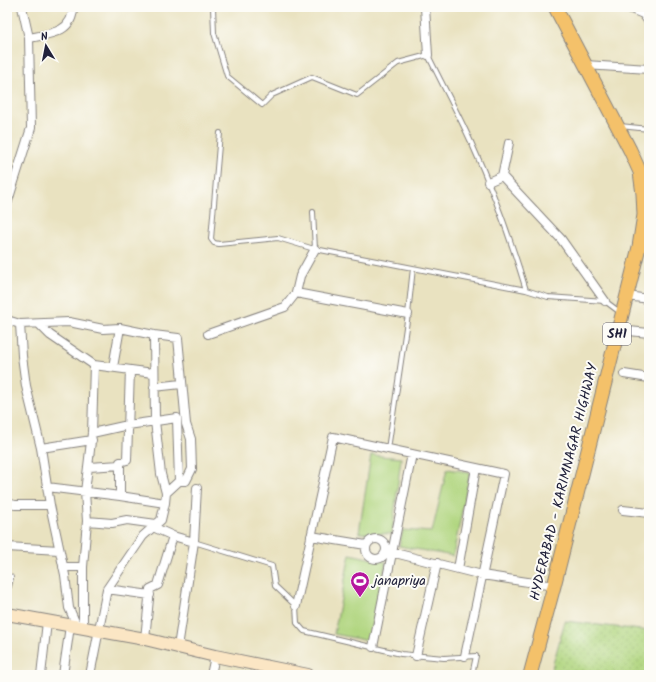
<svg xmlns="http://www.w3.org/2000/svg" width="656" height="682" font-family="Kalam,sans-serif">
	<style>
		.grass { fill: url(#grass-dots); stroke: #6a7c5e }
		.garden { fill: #b1d680; stroke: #6a7c5e }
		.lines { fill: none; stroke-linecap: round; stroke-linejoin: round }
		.service-casing { stroke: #86827e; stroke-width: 6 }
		.minor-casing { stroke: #86827e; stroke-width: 10 }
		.secondary-casing { stroke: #86827e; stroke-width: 14 }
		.primary-casing { stroke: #86827e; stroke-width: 15 }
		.service { stroke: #fff; stroke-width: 4 }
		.minor { stroke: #fff; stroke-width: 8 }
		.secondary { stroke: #fbe6c4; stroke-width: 12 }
		.primary { stroke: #f4c16b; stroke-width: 13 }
		.labels { text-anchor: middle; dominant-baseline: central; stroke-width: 4; stroke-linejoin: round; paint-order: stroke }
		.shield { fill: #fdfcf7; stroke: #646373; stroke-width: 1 }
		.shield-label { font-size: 13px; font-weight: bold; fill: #22223b }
		.street-label { font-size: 14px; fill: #22223b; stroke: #fdfcf7 }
		.poi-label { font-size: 14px; fill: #22223b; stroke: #fdfcf7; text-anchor: start }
	</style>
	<defs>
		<pattern id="grass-dots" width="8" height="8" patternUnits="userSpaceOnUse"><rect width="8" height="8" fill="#b1d680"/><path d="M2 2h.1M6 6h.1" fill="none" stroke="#98b770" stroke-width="1.8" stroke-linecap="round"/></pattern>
	</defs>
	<rect width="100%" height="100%" fill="#fdfcf7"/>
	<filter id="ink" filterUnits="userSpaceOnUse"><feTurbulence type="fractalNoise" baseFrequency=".025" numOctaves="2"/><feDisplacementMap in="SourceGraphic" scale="8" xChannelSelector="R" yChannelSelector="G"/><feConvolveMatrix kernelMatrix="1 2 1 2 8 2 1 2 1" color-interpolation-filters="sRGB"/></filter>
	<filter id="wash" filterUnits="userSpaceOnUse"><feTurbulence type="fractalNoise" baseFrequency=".012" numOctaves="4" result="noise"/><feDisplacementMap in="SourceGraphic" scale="16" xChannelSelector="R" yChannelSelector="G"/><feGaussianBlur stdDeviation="0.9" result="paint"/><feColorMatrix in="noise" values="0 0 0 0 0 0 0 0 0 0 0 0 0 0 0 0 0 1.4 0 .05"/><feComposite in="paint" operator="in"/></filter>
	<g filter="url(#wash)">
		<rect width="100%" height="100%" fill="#e9e2c0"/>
		<path class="grass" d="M565 621 649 631V675H550Z"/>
		<path class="garden" d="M371 455 401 458 392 534 359 533Z
			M447 469 470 472 453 556 399 546 403 530 432 532Z
			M350 554 386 562 369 641 334 634Z"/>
	</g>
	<g filter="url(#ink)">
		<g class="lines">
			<g class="service-casing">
				<path id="service" d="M213 7 214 33 227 76 262 105 272 95 312 77 357 95 398 63 428 55C442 84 458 113 471 142 493 190 511 240 526 290L548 297 605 301 621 313
					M620 126 649 129
					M220 133 211 239 214 243 219 244 278 238 314 249
					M313 212 315 249 526 290
					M388 449 408 314 413 268
					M194 542 272 566 275 586 296 606 297 623 304 631 401 654 444 658 476 656 472 675"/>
			</g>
			<g class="minor-casing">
				<path id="minor" d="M425 7 428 55
					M626 7 643 14 649 22
					M29 38C49 34 73 33 73 7
					M585 65 649 69
					M502 176 561 239 605 301
					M488 182 502 176 509 143
					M7 204 31 128 29 38 22 7
					M315 249 300 276 296 293 408 314
					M627 296 649 299
					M7 320 20 324 69 322 103 329 120 328 154 335 178 338 186 424 191 439 192 469 186 481H179L166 493
					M20 324 22 356 26 386 41 448 50 505 65 575 69 608 77 626
					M39 324 50 335 94 365
					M619 330 649 333
					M208 334 285 307 296 293
					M113 367 120 328
					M624 374 649 378
					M154 387 181 384
					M92 433 128 425 177 418 179 481
					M41 448 92 440
					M89 467 120 465
					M47 487 120 496 165 503
					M120 496V462L127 460 130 370
					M7 503 15 505H50
					M623 510 649 513
					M87 521 112 523 127 520 156 524
					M153 527 173 536 194 542
					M311 536 366 545
					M366 549a10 10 0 1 1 20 0a10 10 0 1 1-20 0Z
					M7 547 59 550
					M387 551 482 575 554 586
					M63 567H83
					M458 569 476 468
					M7 586 9 578
					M107 589 150 595
					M296 606 333 437 504 474 465 656
					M83 627V567L87 521 85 492 92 433 94 365 153 373
					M145 639 150 589 158 585 173 536
					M178 647 194 542 197 488
					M373 647 412 454
					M416 656 437 563
					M41 675 47 622
					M63 675 70 626
					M90 675 107 589 143 536 161 520 165 503 166 493 161 474 155 421 154 335
					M211 675 215 656"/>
			</g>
			<g class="secondary-casing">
				<path id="secondary" d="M7 614 145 639 215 656 308 675"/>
			</g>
			<g class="primary-casing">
				<path id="primary" d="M530 675 554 586 639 247 644 215 643 194 640 172 630 150 555 7"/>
			</g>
			<use href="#service" class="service"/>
			<use href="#minor" class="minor"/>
			<use href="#secondary" class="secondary"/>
			<use href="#primary" class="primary"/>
		</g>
	</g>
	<defs>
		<g id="stadium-pin" transform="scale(1)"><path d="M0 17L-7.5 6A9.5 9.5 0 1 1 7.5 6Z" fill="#b5179e" stroke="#fdfcf7"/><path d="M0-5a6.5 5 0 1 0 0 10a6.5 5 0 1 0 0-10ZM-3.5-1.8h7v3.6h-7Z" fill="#fff"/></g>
	</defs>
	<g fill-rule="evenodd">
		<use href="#stadium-pin" x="360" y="581"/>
	</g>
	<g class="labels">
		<rect class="shield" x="603" y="323" width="28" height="22" rx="3"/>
		<g class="shield-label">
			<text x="617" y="334">SH1</text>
		</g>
		<g class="street-label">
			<text transform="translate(564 482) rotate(-76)">HYDERABAD - KARIMNAGAR HIGHWAY</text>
		</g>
		<g class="poi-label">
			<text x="374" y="581">janapriya</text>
		</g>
	</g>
	<rect width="656" height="682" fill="none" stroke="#fdfcf7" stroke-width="24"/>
	<g transform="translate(46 46) rotate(350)" stroke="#fdfcf7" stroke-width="3" paint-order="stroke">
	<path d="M0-3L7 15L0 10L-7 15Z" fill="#22223b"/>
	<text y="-6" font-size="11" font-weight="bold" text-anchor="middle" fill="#22223b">N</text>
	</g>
</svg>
